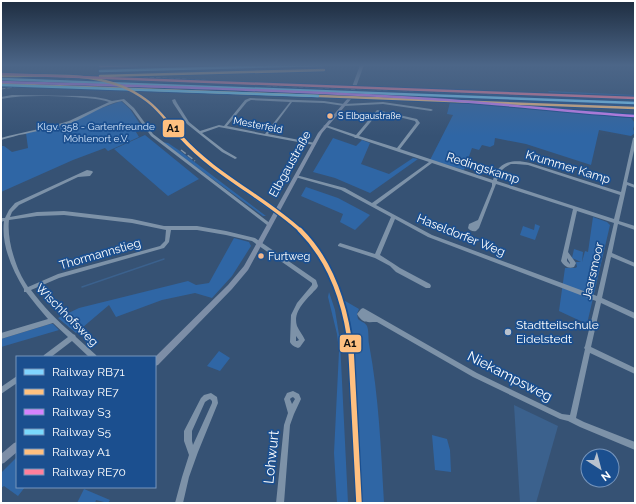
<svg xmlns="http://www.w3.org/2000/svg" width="636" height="504" font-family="Raleway,sans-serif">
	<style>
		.green { fill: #2f66a5 }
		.water { fill: #3b618d }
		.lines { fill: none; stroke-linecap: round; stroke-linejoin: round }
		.stream { stroke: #3b618d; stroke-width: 1.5 }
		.minor { fill: #7d92a8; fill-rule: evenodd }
		.major { fill: #7d8ea7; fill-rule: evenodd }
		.rail-far1 { stroke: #7e92a7; stroke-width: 1; stroke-dasharray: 4.5 2; stroke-linecap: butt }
		.rail { stroke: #7e92a7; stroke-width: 1.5; stroke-dasharray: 6 2.5; stroke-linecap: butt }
		.rail-1-casing { stroke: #1b4f8f; stroke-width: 4.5 }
		.rail-2-casing { stroke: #1b4f8f; stroke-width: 4.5 }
		.rail-3-casing { stroke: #1b4f8f; stroke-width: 4.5 }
		.rail-4-casing { stroke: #1b4f8f; stroke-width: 4.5 }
		.rail-5-far3-casing { stroke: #1b4f8f; stroke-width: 4.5 }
		.rail-5-far2-casing { stroke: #1b4f8f; stroke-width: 6 }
		.rail-5-far1-casing { stroke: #1b4f8f; stroke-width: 8 }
		.rail-5-casing { stroke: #1b4f8f; stroke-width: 8 }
		.rail-6-casing { stroke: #1b4f8f; stroke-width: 4.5 }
		.rail-1 { stroke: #80d4ff; stroke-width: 2.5 }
		.rail-2 { stroke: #ffc280; stroke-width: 2.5 }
		.rail-3 { stroke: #d583fc; stroke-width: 2.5 }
		.rail-4 { stroke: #7ad9fc; stroke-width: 2.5 }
		.rail-5-far3 { stroke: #ffc080; stroke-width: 2.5 }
		.rail-5-far2 { stroke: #ffc080; stroke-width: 3.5 }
		.rail-5-far1 { stroke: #ffc080; stroke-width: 4.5 }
		.rail-5 { stroke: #ffc080; stroke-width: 5.5 }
		.rail-6 { stroke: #ff809c; stroke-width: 2.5 }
		.bus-dot { fill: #f1b78d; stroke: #1b4f8f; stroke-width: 1.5 }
		.poi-dot { fill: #b9c2ce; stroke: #1b4f8f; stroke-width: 1.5 }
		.labels { text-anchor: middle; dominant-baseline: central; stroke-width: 3.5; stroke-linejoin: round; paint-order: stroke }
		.far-bus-label { font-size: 9px; fill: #fff; stroke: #1b4f8f; text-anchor: start }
		.far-street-label { font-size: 10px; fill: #fff; stroke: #1b4f8f }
		.far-park-label { font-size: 10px; fill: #cfe3fa; stroke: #1b4f8f }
		.bus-label { font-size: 11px; fill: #fff; stroke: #1b4f8f; text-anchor: start }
		.street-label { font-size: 12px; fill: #fff; stroke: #1b4f8f }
		.poi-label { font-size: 12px; fill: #fff; stroke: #1b4f8f; text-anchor: start }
		.near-street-label { font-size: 14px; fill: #fff; stroke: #1b4f8f }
		.line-badge { stroke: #1b4f8f; stroke-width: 1.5 }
		.pale-badge-label { font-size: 11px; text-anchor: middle; font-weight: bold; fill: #111 }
	</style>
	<rect width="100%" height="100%" fill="#365274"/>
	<path class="green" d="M94 77H126L200 80 233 84 70 80Z
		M114 86 153 87 134 94Z
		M549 91 635 95V97L548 92Z
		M121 101 130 109 144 130 136 132 139 137 108 151 105 148 73 160 1 192V146H4L12 152 28 148 26 133 66 125 96 110Z
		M450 102 631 118 635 123 633 129 635 133 631 136 599 130 591 165 526 144 495 138 494 145 490 147 482 145 479 150 472 148 464 170 430 160 453 115 447 114Z
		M145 135 199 179 168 196 114 149Z
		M333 138 356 146 362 140 370 143 361 164 389 174 413 158 418 159 370 193 335 178 313 172Z
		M162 142 168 143 180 151 266 216H263Z
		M227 180 232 181 242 188 275 206 271 211Z
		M306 187 338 198 370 215 355 230 340 222 343 214 301 196Z
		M593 217 607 222 610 225 587 324 559 311 565 268H575L577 267 576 262H581L572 258 574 249 583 252 582 262 585 251 588 252Z
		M535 224 540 226 535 240 520 235 523 226 534 230Z
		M234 238 249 242 251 246 232 276 212 298 195 293 162 300 116 317 109 305 76 333 58 318 79 308 188 281 196 285 209 283Z
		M329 292 335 310 340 341 348 503H337L334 453 339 351 337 334 328 297Z
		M340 298 359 309 357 314 358 319C361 322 365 322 367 326 369 331 368 338 369 344 379 397 381 450 384 503H358L348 341Z
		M50 324H53L59 330 1 347V339Z
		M219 351 230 358 220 371 207 366Z
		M432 435 447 439 450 450 451 472 435 470Z
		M17 457V487H25L18 496 4 486 1 488V473Z
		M84 489 110 500 108 503 96 500 95 503H77Z"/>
	<path class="water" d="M514 405 558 426 536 503H520Z"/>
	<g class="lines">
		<path class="stream" d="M82 287 164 259"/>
		<path class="minor" d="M12 95 81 96 95 97 106 99 112 101 124 99 134 108 153 134 271 224 269 226 267 225 151 136 132 110 122 101C104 104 89 116 71 123 56 128 41 130 25 134 17 135 9 138 1 140V138L8 136 52 126 69 121 109 102C98 98 84 98 72 97 49 96 24 95 1 99V97Z
			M250 98 324 101 344 104 383 102 431 109 433 110 431 111 383 104 344 106 324 103 292 102 268 134 315 143 316 144 314 145 219 127 202 133 224 150 236 157 237 158 235 159 222 152 187 124 173 103 172 100 175 99 177 103 189 122 200 131 219 125 224 126 245 100ZM251 100 290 102 265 134 227 126 247 102Z
			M377 110 417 119 420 123 400 149 493 180C498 161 513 159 530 163L621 192 633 138 635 137V146L627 182 635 185V188L627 185 619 221 635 226V230L618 224 612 253 635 263V267L611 257 602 298 635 313V319L601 303 591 347 635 368V374L590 353 576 418 584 422 635 442V450L580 427 568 421 560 419 473 377 377 322C367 322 363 324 357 314L361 309 363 308 365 309 477 373 562 414 570 415 585 349 584 348 585 346 596 301 428 237 395 219 380 255 394 264 400 268 430 284 431 286 430 288H426L396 272 390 266 375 258 338 246V245L340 243 375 254 391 217 341 190 295 177V175H296L345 188 372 203 429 162 357 138H355L354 137 323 126 326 125 356 135ZM379 112 415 121 416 123 397 148 359 136ZM432 163 492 183V186L478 220 469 224 468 228C469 230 473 232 476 231L479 228 496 184 573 209 561 261C564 266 568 269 574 267L576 263 568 252 577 211 614 223 597 296 432 235 376 205ZM511 164H516L528 165 620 195 614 219 497 181C498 172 503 168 511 164ZM567 258 570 263V264L567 261Z
			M87 170 92 171 93 172 90 176 78 177 19 205 12 212 10 217 37 212 64 211 132 219 164 226H197L226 231 255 238 316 280 318 286 317 288C308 298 292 311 297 326 299 331 303 335 305 340L300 347 298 348C295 347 291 345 290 342L291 315 297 303 312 285V283L252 241 226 235 197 230H171L169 242 164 248 59 278 31 290C44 307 57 321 73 334L75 335 76 337 96 355 97 357H89L72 341 51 357H43L44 355 68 337 53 323 1 339V333L48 319 37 306 26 292H24V289C12 269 1 245 4 221L1 222V218H5L9 210 15 203ZM64 215 132 223 166 230 165 241 160 246 58 274 28 287C25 282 22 278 20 273 13 258 7 236 9 220L37 216ZM296 336 299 340 297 341H296Z
			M17 376V383L1 394V387Z
			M293 391 299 394 301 399 294 414 290 425 284 503H276L284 425 288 413 284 399 287 393ZM293 397 295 399 292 404 290 399 291 398Z
			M211 393 217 397 218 403 198 452 189 477 183 503H175L182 477 189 455 184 441V431L201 398 204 395ZM210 399 212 401V403L193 445 192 441V431L205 402 208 400Z"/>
		<path class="major" d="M360 65H364L352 98 322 133 248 270 232 289 158 365 155 366V357L228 285 244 266 318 133 348 98Z
			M17 442V452L4 463 1 464V454L14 443Z"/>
		<path class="rail-far1" d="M29 75H61
			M1 78 35 79
			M1 89 75 78 119 76 202 80 268 86 635 99"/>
		<path class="rail" d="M181 150 195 161"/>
		<g class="rail-1-casing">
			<path id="rail-1" d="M100 71 323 65
				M1 79 635 103"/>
		</g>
		<g class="rail-2-casing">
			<path id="rail-2" d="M100 76 324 70
				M1 84 635 108"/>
		</g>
		<g class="rail-3-casing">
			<path id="rail-3" d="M1 82C145 86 288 90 431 99 499 103 567 112 635 116"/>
		</g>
		<g class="rail-4-casing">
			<path id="rail-4" d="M1 85 318 96"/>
		</g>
		<g class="rail-5-far3-casing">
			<path id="rail-5-far3" d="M1 76C49 76 106 69 146 100 160 110 170 125 181 138"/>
		</g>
		<g class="rail-5-far2-casing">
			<path id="rail-5-far2" d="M181 137C215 175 264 197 301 231"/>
		</g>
		<g class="rail-5-far1-casing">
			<path id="rail-5-far1" d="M300 230C333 263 346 306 351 351"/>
		</g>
		<g class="rail-5-casing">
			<path id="rail-5" d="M351 350 359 503"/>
		</g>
		<g class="rail-6-casing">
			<path id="rail-6" d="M100 66 137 65
				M1 74 635 98"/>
		</g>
		<use href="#rail-1" class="rail-1"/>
		<use href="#rail-2" class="rail-2"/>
		<use href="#rail-3" class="rail-3"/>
		<use href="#rail-4" class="rail-4"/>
		<use href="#rail-5-far3" class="rail-5-far3"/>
		<use href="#rail-5-far2" class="rail-5-far2"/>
		<use href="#rail-5-far1" class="rail-5-far1"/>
		<use href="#rail-5" class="rail-5"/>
		<use href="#rail-6" class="rail-6"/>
	</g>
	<linearGradient id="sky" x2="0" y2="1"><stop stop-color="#1e2d40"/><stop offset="0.48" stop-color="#4c6688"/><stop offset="1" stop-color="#4c6688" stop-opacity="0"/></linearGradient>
	<rect width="636" height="136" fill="url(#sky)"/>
	<g class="bus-dot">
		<circle cx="330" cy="116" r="3.5"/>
		<circle cx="261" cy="256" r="3.5"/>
	</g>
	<circle class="poi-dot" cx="508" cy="332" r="4"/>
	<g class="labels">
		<g class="far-bus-label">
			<text x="338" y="116">S Elbgaustraße</text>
		</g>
		<g class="far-street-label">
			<text transform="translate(258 125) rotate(11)">Mesterfeld</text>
		</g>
		<g class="far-park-label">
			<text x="96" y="126">Klgv. 358 - Gartenfreunde<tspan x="96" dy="12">Möhlenort e.V.</tspan></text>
		</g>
		<g class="bus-label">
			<text x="268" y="256">Furtweg</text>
		</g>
		<g class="street-label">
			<text transform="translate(290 164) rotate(-61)">Elbgaustraße</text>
			<text transform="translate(568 167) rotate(17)">Krummer Kamp</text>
			<text transform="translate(483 168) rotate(18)">Redingskamp</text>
			<text transform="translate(461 235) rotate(22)">Haseldorfer Weg</text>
			<text transform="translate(100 254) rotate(-16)">Thormannstieg</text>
			<text transform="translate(593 271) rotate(-77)">Jaarsmoor</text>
			<text transform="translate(67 315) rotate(45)">Wischhofsweg</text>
		</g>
		<g class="poi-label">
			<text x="516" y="325">Stadtteilschule<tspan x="516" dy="14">Eidelstedt</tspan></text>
		</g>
		<g class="near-street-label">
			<text transform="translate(510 376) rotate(27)">Niekampsweg</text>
			<text transform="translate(271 457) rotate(-84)">Lohwurt</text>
		</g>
	</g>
	<g class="line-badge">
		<rect x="162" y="119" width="23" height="19" rx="4" fill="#ffc080"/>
		<rect x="339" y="334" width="23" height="19" rx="4" fill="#ffc080"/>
	</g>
	<g class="pale-badge-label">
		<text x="173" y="132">A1</text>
		<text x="350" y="347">A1</text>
	</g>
	<rect width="636" height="504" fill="none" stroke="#ffffff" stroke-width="4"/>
	<rect x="16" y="356" width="140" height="132" fill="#1b4f8f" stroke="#7695bc"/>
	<rect x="24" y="369" width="20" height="6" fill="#80d4ff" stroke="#7695bc"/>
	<text x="52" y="376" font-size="12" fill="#ffffff">Railway RB71</text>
	<rect x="24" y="389" width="20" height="6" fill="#ffc280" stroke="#7695bc"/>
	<text x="52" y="396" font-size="12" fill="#ffffff">Railway RE7</text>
	<rect x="24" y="409" width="20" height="6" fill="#d583fc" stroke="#7695bc"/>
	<text x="52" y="416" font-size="12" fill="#ffffff">Railway S3</text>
	<rect x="24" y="429" width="20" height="6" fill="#7ad9fc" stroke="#7695bc"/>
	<text x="52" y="436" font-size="12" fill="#ffffff">Railway S5</text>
	<rect x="24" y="449" width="20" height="6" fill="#ffc080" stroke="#7695bc"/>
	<text x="52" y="456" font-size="12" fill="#ffffff">Railway A1</text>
	<rect x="24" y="469" width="20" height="6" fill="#ff809c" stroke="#7695bc"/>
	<text x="52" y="476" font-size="12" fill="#ffffff">Railway RE70</text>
	<g transform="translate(600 468) rotate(144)"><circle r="19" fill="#1b4f8f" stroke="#7695bc"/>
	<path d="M0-3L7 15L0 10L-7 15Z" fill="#b9c2ce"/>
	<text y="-6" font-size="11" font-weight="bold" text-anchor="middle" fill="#ffffff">N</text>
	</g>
</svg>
